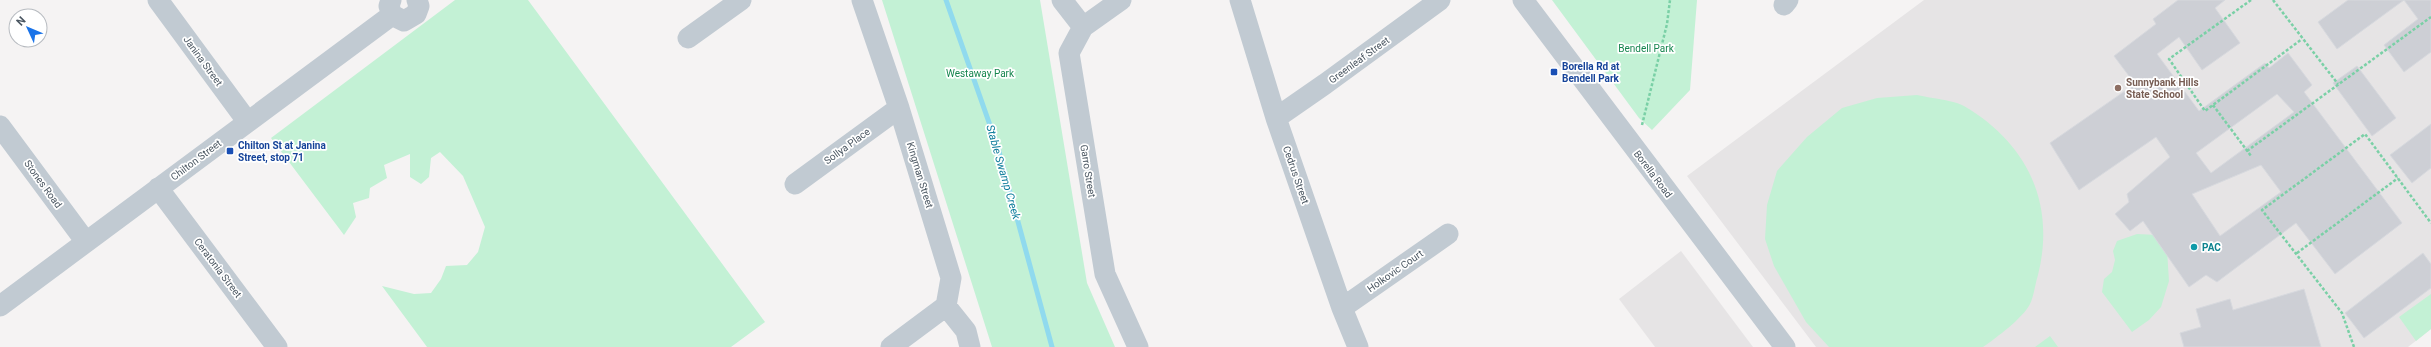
<svg xmlns="http://www.w3.org/2000/svg" width="2431" height="347" font-family="Roboto,sans-serif">
	<style>
		.education { fill: #e6e4e5 }
		.green { fill: #c3f1d5 }
		.lines { fill: none; stroke-linecap: round; stroke-linejoin: round }
		.stream { stroke: #90daee; stroke-width: 5 }
		.building { fill: #cdcfd5; stroke: #d7d9de; fill-rule: evenodd }
		.path { stroke: #7ad0a6; stroke-width: 2.5; stroke-dasharray: 3 2; stroke-linecap: butt }
		.minor { stroke: #c1cad2; stroke-width: 21 }
		.transit-dot { fill: #1a4fb4; stroke: #fff; stroke-width: 1.5 }
		.education-dot { fill: #8d6e63; stroke: #fff; stroke-width: 1.5 }
		.culture-dot { fill: #0f9aa8; stroke: #fff; stroke-width: 1.5 }
		.labels { text-anchor: middle; dominant-baseline: central; stroke-width: 3.5; stroke-linejoin: round; paint-order: stroke }
		.park-label { font-size: 10px; fill: #17864f; stroke: #fff }
		.street-label { font-size: 10px; fill: #4a5661; stroke: #fff }
		.transit-label { font-size: 10px; font-weight: bold; fill: #164399; stroke: #fff; text-anchor: start }
		.education-label { font-size: 10px; font-weight: bold; fill: #785e54; stroke: #fff; text-anchor: start }
		.culture-label { font-size: 10px; font-weight: bold; fill: #0d838f; stroke: #fff; text-anchor: start }
		.water-label { font-size: 11px; font-style: italic; fill: #0c7c9b; stroke: #fff }
	</style>
	<rect width="100%" height="100%" fill="#f5f3f3"/>
	<path class="education" d="M1924 0H2431V329L2408 347H1816L1687 176Z
		M1681 251 1753 347H1655L1619 299Z"/>
	<path class="green" d="M455 0H528L765 322 731 347H427L382 286 414 294 431 293 441 279 446 266 467 265 478 252 485 227 463 176 440 152 431 158 429 177 421 184 410 177V154L384 165 387 178 370 188 369 198 353 203 356 217 344 235 271 138Z
		M882 0H1040L1087 283 1115 347H992Z
		M1552 0H1697L1690 90 1652 130 1639 118Z
		M1917 95C1929 98 1954 100 1964 106 2027 143 2056 203 2038 275 2035 284 2034 296 2030 304 2023 318 1996 338 1983 347H1829L1806 322 1774 266 1765 239 1767 205 1777 171 1807 137 1842 108 1877 98Z
		M2137 234 2157 235 2167 250 2169 281 2161 307 2149 320 2132 332 2102 292 2104 279 2112 272 2115 260 2113 251 2117 241Z
		M2431 294V329L2416 341 2399 317Z
		M2050 336 2058 347H2035Z"/>
	<g class="lines">
		<path class="stream" d="M946 0 998 148 1052 347"/>
	</g>
	<path class="building" d="M2178 0H2225L2215 8 2240 43 2202 70 2179 37 2157 54 2199 111 2265 63 2269 68 2288 53 2312 85 2304 92 2402 223 2335 274 2296 223 2217 282 2206 275 2189 287 2143 221 2130 231 2115 214 2129 202 2127 194 2170 157 2156 137 2079 190 2050 143 2135 84 2114 56 2156 24 2153 19ZM2277 94 2294 112 2211 173 2196 153ZM2261 165 2281 192 2220 236 2192 194Z
		M2348 0H2431V52L2404 72 2384 45 2418 19 2404 0 2337 49 2318 22Z
		M2357 66 2396 118 2372 136 2333 83Z
		M2431 124V168L2412 183 2390 155Z
		M2423 253 2431 264V288L2364 338 2345 313Z
		M2304 289 2321 347H2184L2180 333 2201 327 2196 309 2230 299 2233 310Z"/>
	<g class="lines">
		<path class="path" d="M2251 0 2169 59 2205 111 2302 39
			M2273 0 2338 84
			M2213 105 2251 156
			M1642 125 1667 24 1670 0
			M2247 151 2431 17
			M2297 253 2398 178
			M2354 347 2342 313 2262 210 2365 134 2431 223"/>
		<path class="minor" d="M158 0 247 121
			M391 0 389 6 392 15 404 21 416 14 419 6 417 0
			M862 0 899 108 951 278 946 306 966 331 970 347
			M1062 0 1083 27 1069 53 1105 274 1138 347
			M1240 0 1276 118 1342 308 1358 347
			M1523 0 1785 347
			M1784 5 1788 0
			M1083 27 1121 0
			M688 38 741 0
			M1276 118 1325 84 1440 0
			M0 126 86 242
			M795 184 899 108
			M158 188 277 347
			M0 306 392 15
			M1342 308 1448 234
			M891 347 946 306"/>
	</g>
	<g class="transit-dot">
		<rect x="1550" y="68" width="8" height="8" rx="2"/>
		<rect x="226" y="147" width="8" height="8" rx="2"/>
	</g>
	<circle class="education-dot" cx="2118" cy="88" r="4"/>
	<circle class="culture-dot" cx="2194" cy="247" r="4"/>
	<g class="labels">
		<g class="park-label">
			<text x="1646" y="48">Bendell Park</text>
			<text x="980" y="73">Westaway Park</text>
		</g>
		<g class="street-label">
			<text transform="translate(1359 60) rotate(-36)">Greenleaf Street</text>
			<text transform="translate(203 61) rotate(54)">Janina Street</text>
			<text transform="translate(847 146) rotate(-36)">Sollya Place</text>
			<text transform="translate(196 160) rotate(-37)">Chilton Street</text>
			<text transform="translate(1088 171) rotate(81)">Garro Street</text>
			<text transform="translate(1653 174) rotate(53)">Borella Road</text>
			<text transform="translate(920 175) rotate(73)">Kingman Street</text>
			<text transform="translate(1296 175) rotate(71)">Cedrus Street</text>
			<text transform="translate(43 184) rotate(54)">Stones Road</text>
			<text transform="translate(218 268) rotate(53)">Ceratonia Street</text>
			<text transform="translate(1395 271) rotate(-35)">Holkovic Court</text>
		</g>
		<g class="transit-label">
			<text x="1562" y="66">Borella Rd at<tspan x="1562" dy="12">Bendell Park</tspan></text>
			<text x="238" y="145">Chilton St at Janina<tspan x="238" dy="12">Street, stop 71</tspan></text>
		</g>
		<g class="education-label">
			<text x="2126" y="82">Sunnybank Hills<tspan x="2126" dy="12">State School</tspan></text>
		</g>
		<g class="culture-label">
			<text x="2202" y="247">PAC</text>
		</g>
		<g class="water-label">
			<text transform="translate(1003 172) rotate(74)">Stable Swamp Creek</text>
		</g>
	</g>
	<g transform="translate(28 28) rotate(314)"><circle r="19" fill="#ffffff" stroke="#b7bbc0"/>
	<path d="M0-3L7 15L0 10L-7 15Z" fill="#1a73e8"/>
	<text y="-6" font-size="11" font-weight="bold" text-anchor="middle" fill="#4a5661">N</text>
	</g>
</svg>
